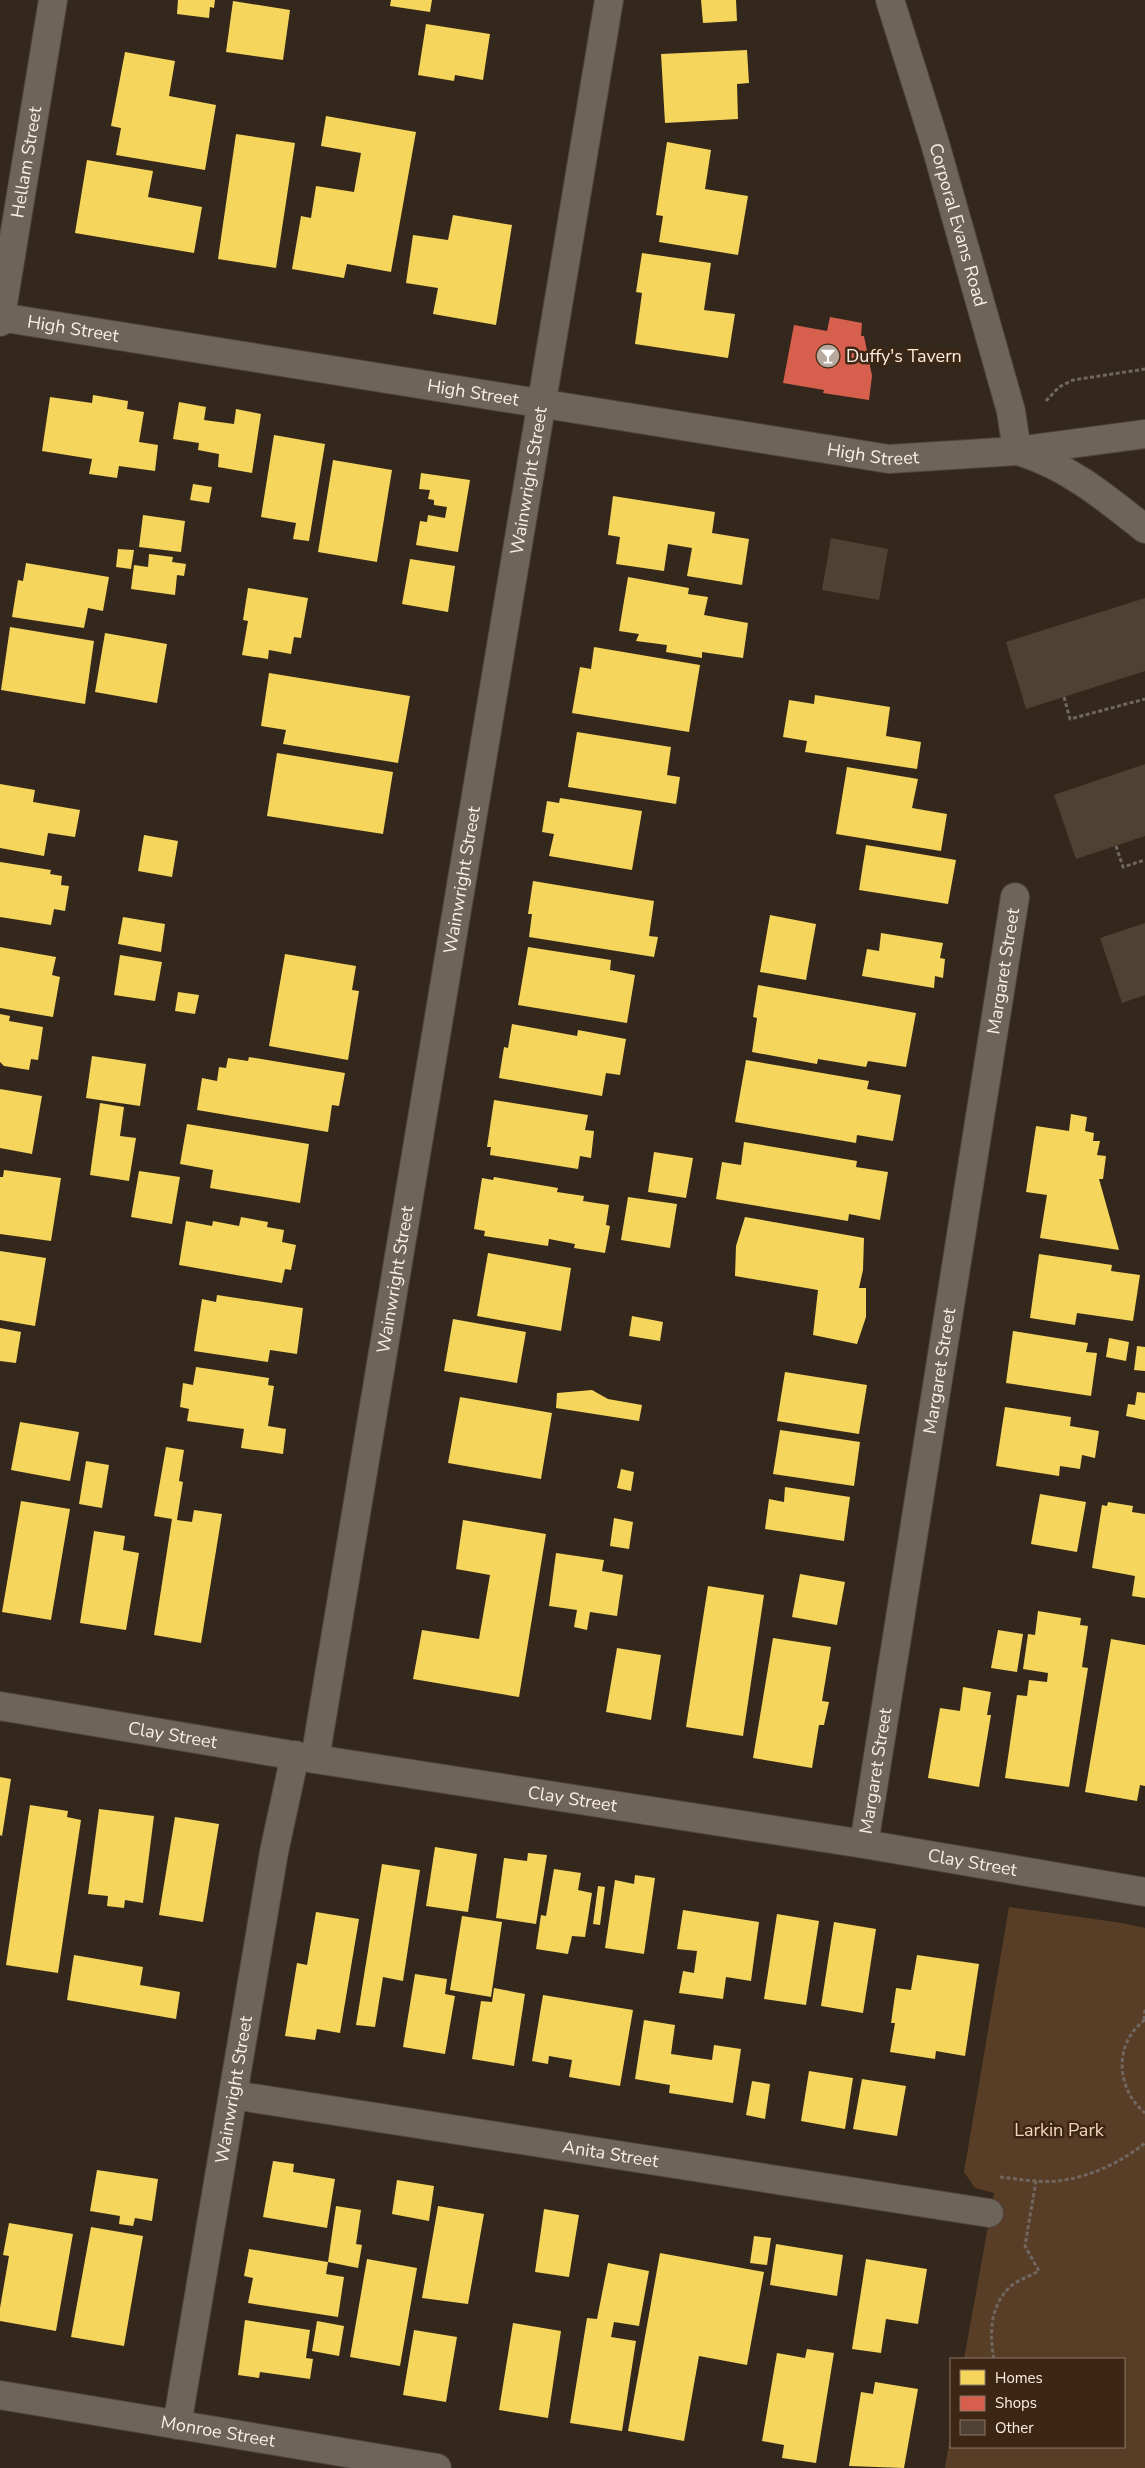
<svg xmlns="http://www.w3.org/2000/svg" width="1145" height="2468" font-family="'Nunito Sans',sans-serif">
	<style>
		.green { fill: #593e27 }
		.homes { fill: #f6d55c }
		.shops { fill: #d6604d }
		.building { fill: #504232 }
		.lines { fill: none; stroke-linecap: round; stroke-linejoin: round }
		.minor-casing { stroke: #50453d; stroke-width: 30 }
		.path { stroke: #706760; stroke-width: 3; stroke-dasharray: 4 2.5; stroke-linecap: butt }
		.minor { stroke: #6d645a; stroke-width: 28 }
		.labels { text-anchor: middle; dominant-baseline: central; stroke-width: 5; stroke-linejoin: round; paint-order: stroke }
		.street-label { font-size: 18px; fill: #fdeee2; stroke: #3d2714 }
		.poi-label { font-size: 18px; fill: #fdeee2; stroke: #3d2714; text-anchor: start }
		.park-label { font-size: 18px; fill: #f5d6bd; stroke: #3d2714 }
	</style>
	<rect width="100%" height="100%" fill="#34281d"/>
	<path class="green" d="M1009 1907 1122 1923 1145 1928V2468H945L951 2432V2447H1124V2359H964L994 2193 975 2188 964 2172Z"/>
	<path class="homes" d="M178 0H215L214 8 210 7 209 18 177 14Z
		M391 0H432L430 12 390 6Z
		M701 0H736L737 21 703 23Z
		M233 1 290 10 283 60 226 52Z
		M426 24 490 34 483 80 455 75 454 81 418 75Z
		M747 50 749 83 737 84 738 119 665 123 661 54Z
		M125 52 175 61 169 96 216 105 205 170 116 155 121 128 111 126Z
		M326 116 416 132 391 272 347 264 344 278 292 269 301 216 311 218 316 186 354 192 361 153 321 146Z
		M236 134 295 143 276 268 218 259Z
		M667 142 711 150 705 189 748 196 738 255 659 242 663 216 656 215Z
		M87 160 153 171 148 197 202 207 194 253 75 233Z
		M453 215 512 225 496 325 433 314 438 288 406 283 413 235 448 240Z
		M642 253 711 263 704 310 735 314 728 358 635 344 642 293 636 292Z
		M93 395 128 401 127 409 144 412 139 442 158 445 155 471 119 466 117 478 89 474 92 459 42 451 50 397 92 403Z
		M179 402 206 407 204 420 234 424 236 409 261 414 252 473 218 467 219 454 198 450 199 443 173 439Z
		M274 435 325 444 309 541 293 539 296 523 261 517Z
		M333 460 392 470 377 562 318 552Z
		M421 473 470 480 458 552 416 545 420 521 427 522 428 515 445 518 447 507 434 505V500L428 499 430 490 419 489Z
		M193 484 212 487 209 503 190 500Z
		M613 496 715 512 712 533 749 539 742 585 687 576 692 548 668 544 664 571 616 564 620 537 608 535Z
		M143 515 185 521 181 552 139 547Z
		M118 549 134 550 131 569 116 567Z
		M149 554 173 557 172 562 186 564 184 576 177 575 175 595 131 589 134 565 148 567Z
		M410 559 455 566 448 612 402 604Z
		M26 563 109 577 103 611 88 608 84 628 12 617 18 580 23 581Z
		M628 577 689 588 688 594 708 597 704 615 748 623 743 658 702 652V658L666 652 667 645 636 641 639 634 619 631Z
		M248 588 308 598 301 638 294 637 291 654 269 650 268 659 242 655 248 621 243 620Z
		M10 627 94 641 85 704 1 690Z
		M105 633 167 644 157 703 95 692Z
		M594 647 700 665 689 732 572 713 580 667 591 669Z
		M269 673 410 696 398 763 283 744 286 730 261 726Z
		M815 695 890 707 886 736 921 742 917 769 805 752 807 741 783 737 789 700 814 704Z
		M577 732 671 747 667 775 680 777 676 804 568 787Z
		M277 753 393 772 383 834 267 816Z
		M847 767 918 779 912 808 947 814 941 851 836 834Z
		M0 784 35 790 33 802 80 810 75 837 48 833 44 856 0 848Z
		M560 798 642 811 632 870 549 856 554 834 542 832 547 801 559 803Z
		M144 835 178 841 172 877 138 871Z
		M866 845 956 860 948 904 859 890Z
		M0 862 51 870 50 874 62 876 61 885 69 886 65 911 54 909 51 925 0 917Z
		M533 881 654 901 649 936 658 937 654 957 529 937 532 914H528Z
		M770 915 816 924 806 980 760 972Z
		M123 917 165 924 161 952 118 944Z
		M881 933 943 943 940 958 945 959 943 978 935 976 934 988 862 976 867 949 879 951Z
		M0 947 56 957 52 975 60 977 53 1017 0 1008Z
		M528 947 611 960 610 970 635 975 627 1023 518 1005Z
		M285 954 356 966 352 990 359 991 348 1060 269 1046Z
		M120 955 162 962 155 1001 114 995Z
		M758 985 916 1013 906 1067 868 1061 866 1067 818 1059 817 1064 752 1052 757 1018 753 1017Z
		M178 992 199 995 195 1014 175 1011Z
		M0 1014 10 1016 9 1021 43 1027 38 1060 31 1059 29 1070 4 1066 0 1062Z
		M512 1024 577 1036 578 1030 626 1039 620 1075 606 1073 602 1096 499 1078 504 1047 508 1048Z
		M92 1056 146 1064 140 1106 86 1098Z
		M249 1057 345 1073 339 1106 332 1105 328 1132 197 1110 202 1078 217 1081 219 1067 226 1068 228 1058 248 1061Z
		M746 1060 869 1081 867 1089 901 1095 893 1141 857 1135 856 1143 735 1122Z
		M0 1089 42 1096 32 1154 0 1148Z
		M494 1100 588 1115 585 1130 594 1131 591 1158 580 1156 578 1169 490 1155 491 1147H487Z
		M100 1103 124 1107 120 1136 136 1138 129 1181 90 1175Z
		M1071 1114 1087 1117 1085 1131 1094 1133 1093 1141H1100L1097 1155 1106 1156 1103 1179H1099L1119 1250 1040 1238 1047 1195 1026 1192 1036 1126 1069 1131Z
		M187 1124 309 1144 300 1203 210 1188 213 1170 180 1164Z
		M744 1142 857 1161 856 1167 888 1172 880 1220 849 1214 848 1221 716 1199 722 1162 741 1165Z
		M654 1152 693 1158 686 1198 648 1192Z
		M4 1170 61 1178 51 1241 0 1234V1177H3Z
		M139 1171 180 1177 172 1224 131 1217Z
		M494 1177 558 1188 557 1192 584 1196 583 1201 609 1205 606 1225 610 1226 605 1253 574 1248 575 1244 549 1239 548 1246 484 1236 485 1231 474 1229 482 1178 493 1180Z
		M628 1197 677 1204 670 1248 621 1240Z
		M241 1217 268 1222 267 1227 284 1230 282 1242 296 1245 291 1270 285 1269 282 1283 179 1265 186 1221 212 1226 213 1221 239 1226Z
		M745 1217 864 1238 863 1270 859 1288H866V1317L857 1344 813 1335 818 1290 735 1276 736 1246Z
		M0 1251 46 1258 35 1326 0 1320Z
		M488 1253 571 1268 561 1331 477 1316Z
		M1039 1254 1112 1265 1111 1271 1140 1275 1133 1321 1077 1313 1075 1325 1030 1318Z
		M217 1295 303 1308 297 1354 270 1350 268 1362 194 1351 202 1299 216 1302Z
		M632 1316 663 1322 660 1341 629 1336Z
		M453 1319 526 1332 517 1383 444 1371Z
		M0 1328 21 1332 16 1363 0 1361Z
		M1013 1331 1088 1343 1086 1352 1097 1353 1091 1396 1006 1383Z
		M1109 1338 1129 1342 1126 1361 1106 1357Z
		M1137 1346 1145 1347V1371L1134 1370Z
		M196 1367 269 1378 268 1385 274 1386 268 1426 286 1429 283 1454 241 1448 244 1429 187 1421 189 1409 180 1407 183 1383 193 1385Z
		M785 1372 867 1385 859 1434 777 1421Z
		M592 1390 608 1399 642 1405 639 1421 556 1408 557 1393Z
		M1137 1392 1145 1393V1420L1126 1416 1128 1404 1135 1405Z
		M460 1397 552 1413 541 1479 448 1463Z
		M1005 1407 1071 1417 1070 1426 1099 1431 1095 1458 1082 1455 1080 1469 1060 1466 1059 1476 996 1466Z
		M20 1422 79 1432 70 1481 11 1470Z
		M780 1430 860 1442 854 1486 773 1474Z
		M166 1447 184 1450 179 1481 183 1482 177 1520 192 1522 194 1510 222 1514 201 1643 154 1635 172 1519 154 1516Z
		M86 1461 109 1465 102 1508 79 1504Z
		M621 1469 634 1472 631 1491 617 1488Z
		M785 1487 850 1497 844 1541 765 1529 769 1499 784 1502Z
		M1040 1494 1086 1502 1077 1552 1031 1544Z
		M21 1501 70 1509 51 1620 2 1612Z
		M1108 1502 1133 1506 1132 1512 1145 1514V1598L1132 1596 1135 1576 1092 1568 1102 1505 1107 1506Z
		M614 1518 633 1522 629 1549 610 1546Z
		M463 1520 546 1534 519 1697 413 1679 422 1630 479 1639 490 1575 456 1569Z
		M94 1531 125 1536 123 1550 139 1553 126 1630 80 1623Z
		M556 1553 604 1560 602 1571 623 1575 617 1616 590 1612 587 1630 574 1627 577 1610 549 1606Z
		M800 1574 845 1582 837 1625 792 1617Z
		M708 1586 764 1595 743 1736 686 1727Z
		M1038 1611 1081 1618 1080 1625 1088 1626 1082 1667 1088 1668 1069 1787 1005 1778 1017 1695 1027 1696 1029 1680 1047 1682 1048 1673 1023 1669 1028 1634 1035 1635Z
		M998 1630 1023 1634 1017 1672 991 1668Z
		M773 1638 831 1647 822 1701 829 1702 824 1725H819L812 1768 753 1758Z
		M1111 1639 1145 1645V1786L1140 1785 1137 1801 1085 1792Z
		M617 1648 661 1655 651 1720 606 1712Z
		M963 1687 991 1692 987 1715H991L979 1787 928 1778 940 1708 960 1711Z
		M0 1777 11 1779 2 1836 0 1835Z
		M30 1805 68 1811 67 1817 81 1820 58 1973 6 1965Z
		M99 1809 154 1816 143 1903 125 1900 124 1908 107 1906 108 1896 88 1894Z
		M175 1817 219 1824 203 1922 159 1915Z
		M435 1847 477 1854 468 1912 426 1906Z
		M528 1853 547 1855 536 1924 496 1918 504 1858 527 1861Z
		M382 1864 420 1870 403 1981 383 1977 375 2027 356 2025Z
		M554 1869 581 1873 578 1890 592 1893 585 1937 572 1936 568 1954 536 1949 541 1915 546 1916Z
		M635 1875 655 1878 644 1954 605 1948 615 1880 634 1884Z
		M598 1886 605 1887 600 1925 593 1924Z
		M683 1910 759 1922 751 1981 726 1977 723 1999 679 1993 683 1971 694 1973 697 1951 677 1949Z
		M316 1912 359 1919 340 2033 317 2029 315 2040 285 2036 297 1963 307 1965Z
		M777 1914 819 1921 806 2005 764 1999Z
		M462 1916 502 1922 491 1997 450 1990Z
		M834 1922 876 1929 863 2013 821 2006Z
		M74 1955 143 1967 140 1985 180 1992 176 2019 67 2000Z
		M917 1955 979 1964 965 2056 936 2051 935 2059 890 2052 895 2023H891L896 1988 911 1990Z
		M415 1974 447 1979 445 1994 455 1996 445 2054 403 2047Z
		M494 1988 525 1994 514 2066 472 2059 481 2001 492 2002Z
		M543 1995 633 2010 620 2086 569 2077 572 2060 549 2056 548 2064 532 2061Z
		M644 2020 675 2025 671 2054 712 2060 714 2045 741 2049 733 2103 669 2093 670 2085 635 2079Z
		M809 2071 853 2078 845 2129 801 2121Z
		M862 2079 906 2086 897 2136 853 2129Z
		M752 2081 770 2084 765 2119 746 2115Z
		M273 2161 294 2164 293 2172 335 2179 327 2228 263 2217Z
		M97 2170 158 2179 152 2221 135 2218 133 2226 119 2224 120 2216 90 2211Z
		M397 2180 434 2186 429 2221 392 2214Z
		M336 2206 361 2210 356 2244 362 2245 358 2268 328 2262Z
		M438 2206 484 2214 468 2304 422 2298Z
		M544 2209 579 2215 569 2277 535 2272Z
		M9 2223 73 2234 56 2331 0 2321V2308L9 2256 3 2255Z
		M91 2227 143 2236 124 2346 71 2337Z
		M754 2236 771 2238 767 2265 750 2263Z
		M776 2244 843 2255 837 2296 770 2285Z
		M249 2249 328 2262 326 2274 344 2277 338 2317 248 2303 253 2278 244 2276Z
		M660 2253 764 2272 747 2365 699 2356 684 2441 628 2431Z
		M367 2259 417 2268 400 2366 350 2357Z
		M866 2259 927 2269 918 2324 886 2319 881 2353 852 2349Z
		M608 2263 649 2271 639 2326 614 2322 611 2337 636 2341 622 2431 570 2423 587 2318 597 2319Z
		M245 2320 310 2330 306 2358 313 2359 310 2379 260 2372 259 2378 238 2375Z
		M317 2321 344 2326 339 2356 312 2351Z
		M513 2323 561 2331 548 2418 499 2410Z
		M414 2330 457 2337 446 2402 403 2395Z
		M807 2349 834 2353 816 2463 782 2458 784 2445 762 2441 777 2353 805 2358Z
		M875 2382 918 2389 904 2468 849 2466 861 2392 873 2394Z"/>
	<path class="shops" d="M830 317 862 323 861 336H864L872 376 869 400 823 393 824 390 783 383 794 325 827 331Z"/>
	<path class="building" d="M831 538 888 549 879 600 822 590Z
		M1145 598V671L1026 709 1006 642Z
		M1145 764V836L1076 859 1054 795Z
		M1145 923V995L1122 1003 1100 938Z"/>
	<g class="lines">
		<g class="minor-casing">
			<g id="minor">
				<path id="s1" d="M890 0 934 140 1011 411 1017 451"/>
				<path id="s2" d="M0 317 889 459 1017 451 1145 434"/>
				<path id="s3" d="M0 322 53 0"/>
				<path d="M1021 452C1069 467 1106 498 1145 529"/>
				<path id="s4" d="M0 1706 315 1759 864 1844 1145 1892"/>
				<path id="s5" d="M315 1759 609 0"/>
				<path id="s6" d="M864 1844 1015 897"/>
				<path id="s7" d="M233 2095 989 2213"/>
				<path id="s8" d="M0 2395 437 2468"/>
				<path id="s9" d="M177 2425 274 1852 295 1755"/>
			</g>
		</g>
		<path class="path" d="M1046 401 1059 387 1073 380 1145 369
			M1064 697 1070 719 1145 699
			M1116 846 1123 867 1145 860
			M1144 2020 1145 2008
			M1145 2020C1113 2043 1116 2089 1145 2113
			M1000 2177C1019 2179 1038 2183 1057 2181 1088 2178 1122 2162 1145 2143
			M994 2359C989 2334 990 2305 1011 2286 1018 2280 1030 2276 1039 2271L1025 2246 1036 2181"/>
		<use href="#minor" class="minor"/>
	</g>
	<defs>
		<g id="bar-disc" transform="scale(1.25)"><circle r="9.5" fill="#b7a99d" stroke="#3d2714"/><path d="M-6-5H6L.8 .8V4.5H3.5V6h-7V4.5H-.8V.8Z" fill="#fff"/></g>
	</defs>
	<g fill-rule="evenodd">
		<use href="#bar-disc" x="828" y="356"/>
	</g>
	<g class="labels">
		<g class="street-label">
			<text stroke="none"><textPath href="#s3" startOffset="162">Hellam Street</textPath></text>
			<text stroke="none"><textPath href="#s1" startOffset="235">Corporal Evans Road</textPath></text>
			<text stroke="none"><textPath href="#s2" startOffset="74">High Street</textPath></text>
			<text stroke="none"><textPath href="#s2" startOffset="479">High Street</textPath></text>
			<text stroke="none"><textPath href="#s2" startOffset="884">High Street</textPath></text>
			<text stroke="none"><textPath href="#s5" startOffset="1296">Wainwright Street</textPath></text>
			<text stroke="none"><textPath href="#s5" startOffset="891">Wainwright Street</textPath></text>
			<text stroke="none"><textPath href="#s6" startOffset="884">Margaret Street</textPath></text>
			<text stroke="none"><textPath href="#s5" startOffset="486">Wainwright Street</textPath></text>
			<text stroke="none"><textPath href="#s6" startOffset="479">Margaret Street</textPath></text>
			<text stroke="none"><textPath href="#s4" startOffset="175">Clay Street</textPath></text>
			<text stroke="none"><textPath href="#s6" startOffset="74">Margaret Street</textPath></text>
			<text stroke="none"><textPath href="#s4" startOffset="580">Clay Street</textPath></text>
			<text stroke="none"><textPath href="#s4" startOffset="985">Clay Street</textPath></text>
			<text stroke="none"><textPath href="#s9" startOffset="340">Wainwright Street</textPath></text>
			<text stroke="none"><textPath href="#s7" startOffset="382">Anita Street</textPath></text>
			<text stroke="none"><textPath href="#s8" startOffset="221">Monroe Street</textPath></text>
		</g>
		<g class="poi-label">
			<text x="846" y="356">Duffy's Tavern</text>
		</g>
		<g class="park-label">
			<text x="1059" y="2130">Larkin Park</text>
		</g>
	</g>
	<rect x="950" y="2358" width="175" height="90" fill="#3d2714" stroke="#8a7766"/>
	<rect x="960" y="2370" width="25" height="15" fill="#f6d55c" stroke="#8a7766"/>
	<text x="995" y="2383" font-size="15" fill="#fdeee2">Homes</text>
	<rect x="960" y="2396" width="25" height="15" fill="#d6604d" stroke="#8a7766"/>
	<text x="995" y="2408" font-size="15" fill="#fdeee2">Shops</text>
	<rect x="960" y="2420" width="25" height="15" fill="#504232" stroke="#8a7766"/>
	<text x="995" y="2433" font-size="15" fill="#fdeee2">Other</text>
</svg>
